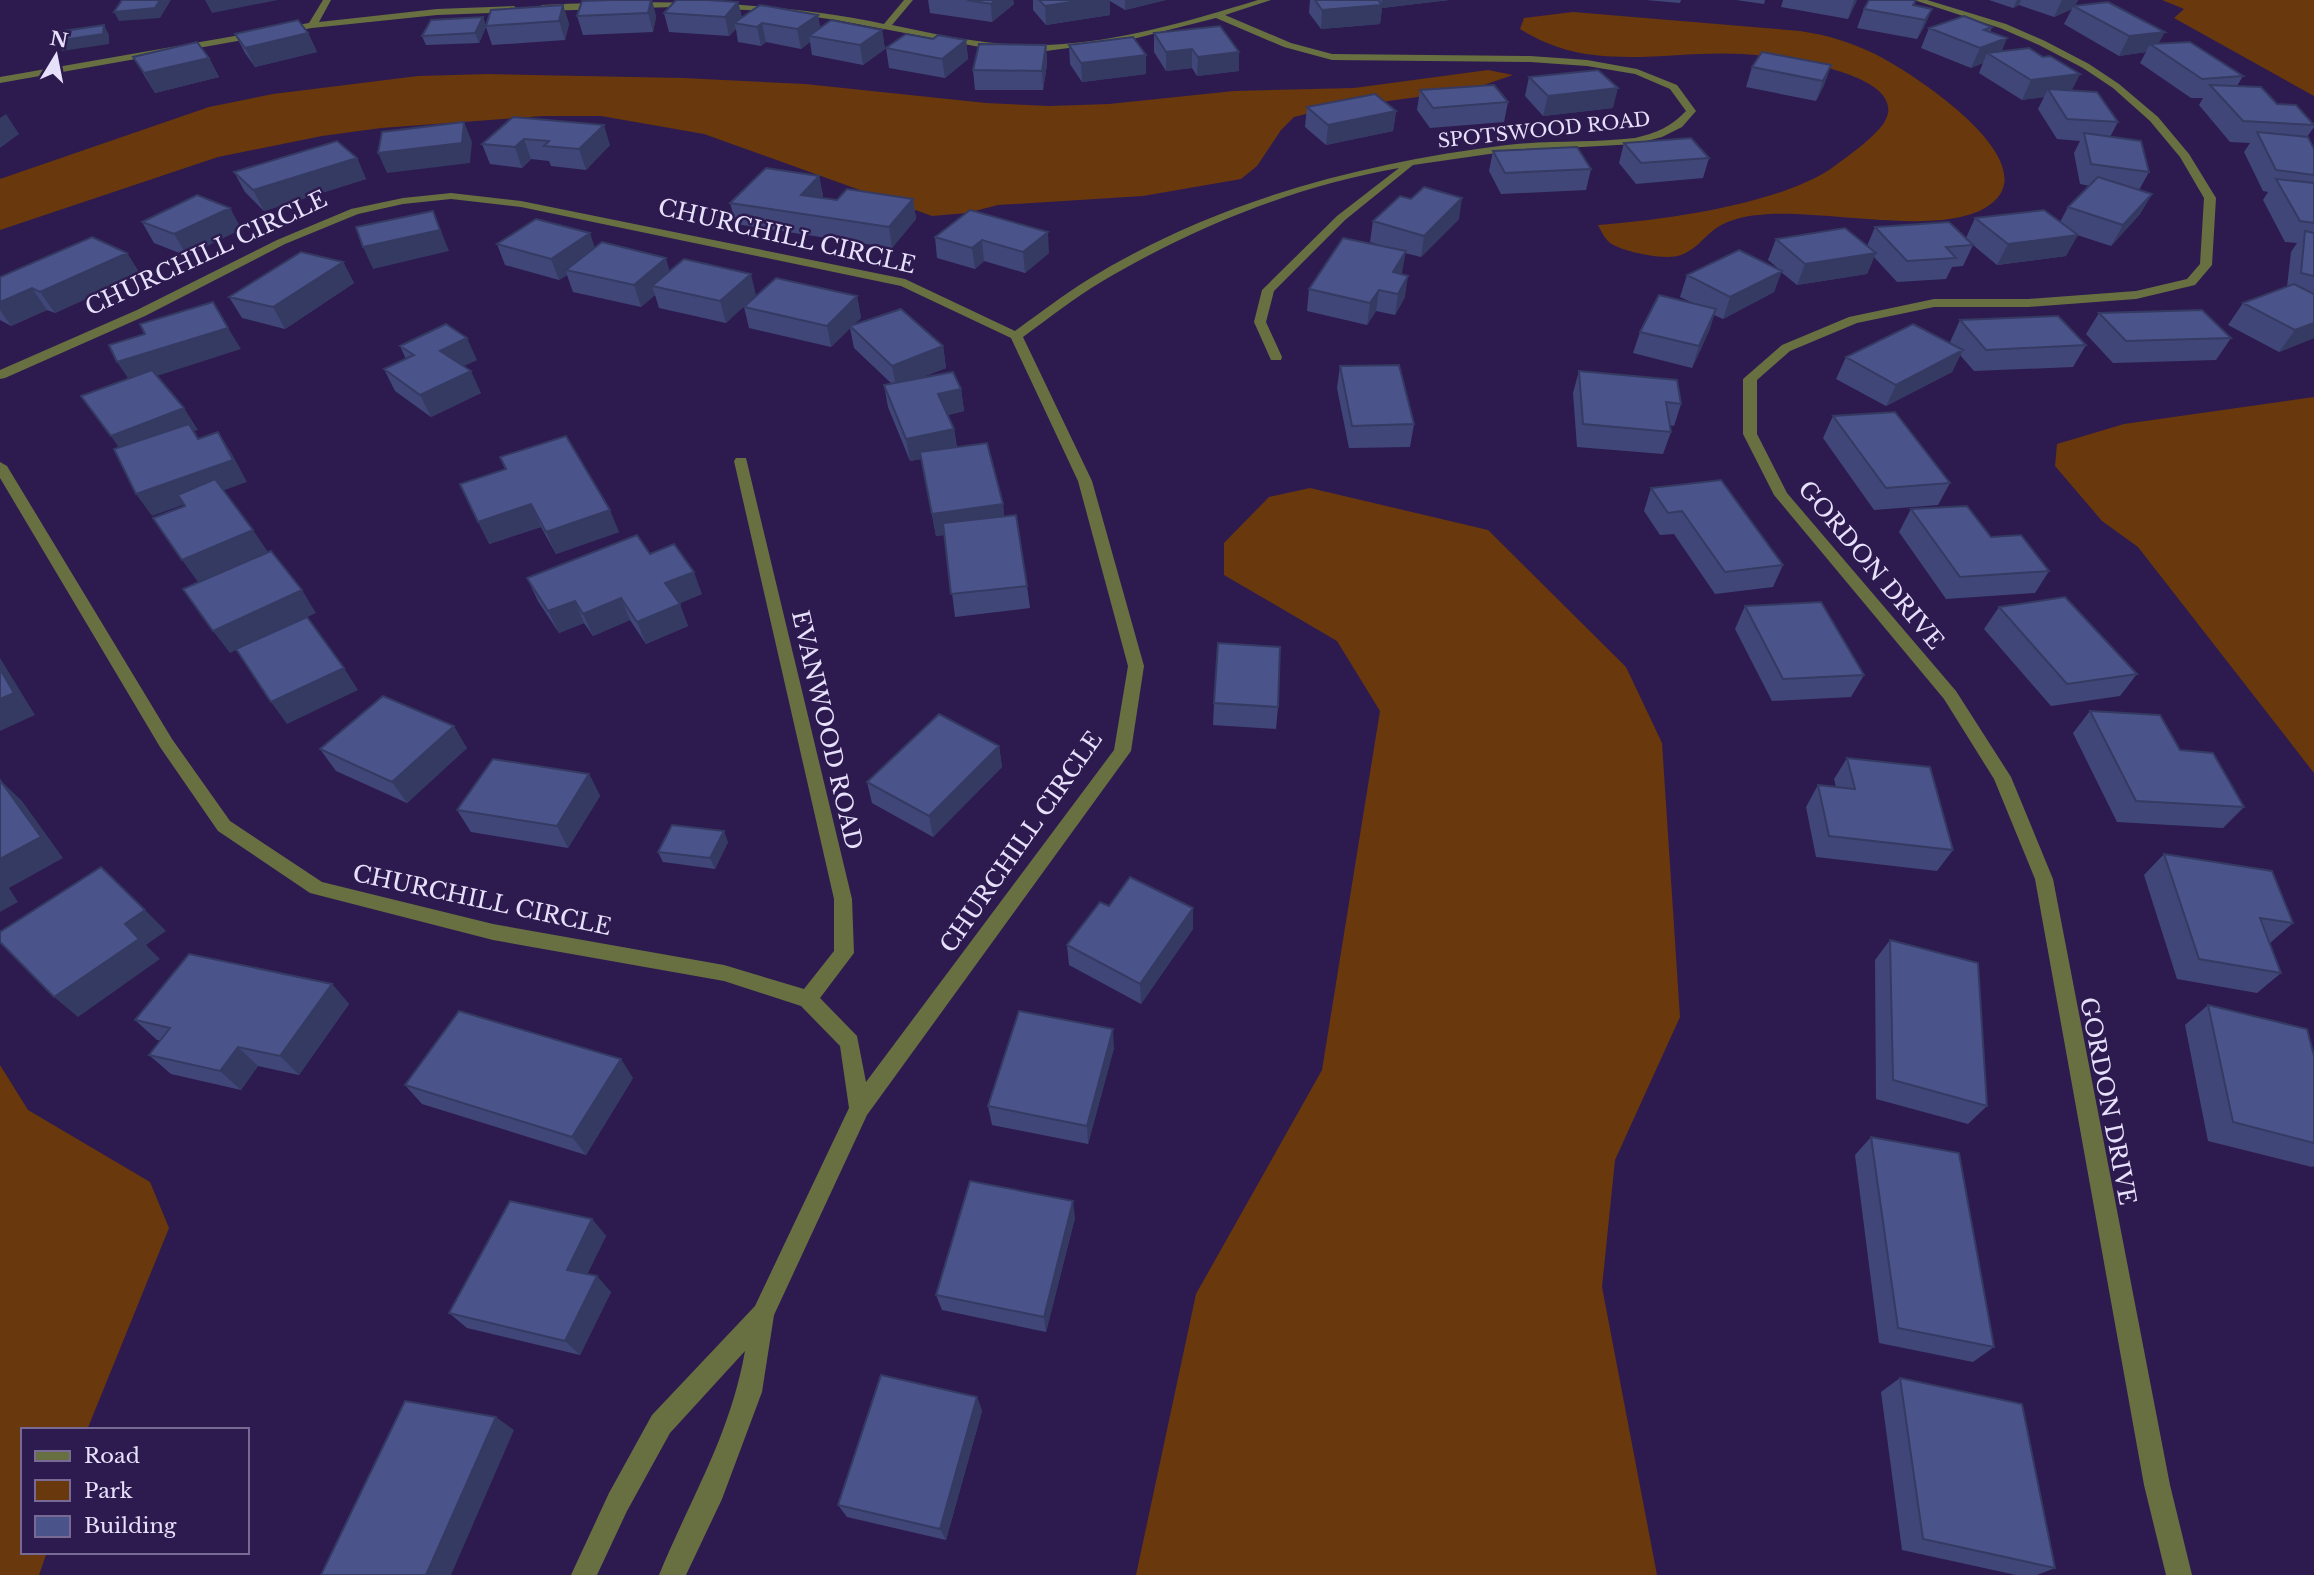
<svg xmlns="http://www.w3.org/2000/svg" width="2314" height="1575" font-family="'Libre Baskerville',serif">
	<style>
		.green { fill: #69380d }
		.lines { fill: none; stroke-linecap: round; stroke-linejoin: round }
		.minor { fill: #687041; fill-rule: evenodd }
		.wall { fill: #404778 }
		.shaded-wall { fill: #343a61 }
		.building { fill: #4b538b; stroke: #343a61; stroke-width: 2 }
		.labels { text-anchor: middle; dominant-baseline: central; stroke-width: 5; stroke-linejoin: round; paint-order: stroke }
		.far-street-label { font-size: 19px; fill: #e7e0fb; stroke: #2d1b4f }
		.street-label { font-size: 23px; fill: #e7e0fb; stroke: #2d1b4f }
	</style>
	<rect width="100%" height="100%" fill="#2d1b4f"/>
	<path class="green" d="M2162 0H2314V96L2174 18 2184 9Z
		M1573 12 1800 31C1827 35 1850 42 1875 54 1910 71 2057 166 1985 208 1936 237 1819 208 1759 215 1743 216 1723 221 1710 233 1701 241 1694 250 1681 255 1667 261 1623 252 1610 243 1605 239 1601 231 1598 225 1663 220 1774 205 1829 170 1843 160 1877 136 1885 121 1912 72 1769 55 1743 54 1693 51 1644 61 1594 55 1567 52 1543 43 1520 29L1524 18Z
		M1488 70 1513 75 1469 90 1322 110 1294 117 1281 130 1257 166 1241 179 1143 196 998 205 967 213 932 216 704 134 601 116H543L381 128 322 136 218 157 0 230V179L209 107 273 94 418 76 488 74 683 78 805 84 986 103 1049 106 1109 104 1234 91 1354 88Z
		M2314 397V773L2138 547 2102 521 2055 466 2057 444 2124 424Z
		M1310 488 1488 530 1626 667 1662 743 1680 1017 1615 1160 1602 1287 1657 1575H1136L1196 1294 1322 1070 1380 711 1337 641 1224 575V543L1269 497Z
		M0 1065 28 1110 150 1182 169 1228 87 1430H23V1552H47L39 1575H0Z"/>
	<g class="lines">
		<path class="minor" d="M323 0H331L319 22 437 9 514 6 518 9 514 12 437 15 312 28 0 83V77L309 23Z
			M904 0H913L892 25C943 36 995 47 1047 45 1119 42 1189 21 1258 0H1271L1225 15 1291 43 1332 54 1530 56 1587 60 1637 69 1677 85 1696 111 1682 127 1662 137 1635 144 1510 151 1413 165 1345 220 1274 291 1266 322 1282 357 1281 360H1271L1254 322 1262 290 1337 216 1399 168C1295 186 1192 228 1101 282 1074 298 1049 318 1023 337L1092 481 1144 666 1131 751 867 1115 774 1315 762 1392 722 1499 686 1575H659C691 1497 730 1436 745 1351L670 1433 627 1511 597 1575H571L609 1493 652 1415 755 1306 849 1108 840 1046 801 1006 724 981 493 940 310 893 218 831 160 747 0 478V462L7 466 172 739 230 821 322 882 493 924 724 965 804 989 834 951V899L734 461 736 458H746L852 899 854 953 820 998 857 1036 866 1082 1114 750 1128 666 1078 481 1011 338 901 286 521 207 451 199 403 204 358 214 285 244 145 316 5 378 0 379V370L137 310 277 240 351 209 403 198 451 193 521 201 905 279 1015 331C1040 313 1063 295 1089 279 1216 201 1361 163 1507 145 1550 140 1592 143 1635 138 1656 133 1671 127 1686 111L1670 89 1635 74 1587 66 1530 62 1332 60 1284 47 1216 18 1129 40 1046 51 985 48 836 20 773 11 674 7 542 11 538 8 542 5C658 0 770 0 884 24Z
			M1914 0H1927L2006 24 2045 41 2089 64 2119 84 2158 117 2189 154 2216 198 2212 265 2195 285 2136 299 2028 307H1934L1857 323 1790 351 1757 380V434L1787 493 1956 691 2011 777 2053 879 2170 1485 2192 1575H2166L2144 1485 2035 879 1994 779 1944 699 1774 495 1743 434V379L1782 345 1849 317 1934 299H2028L2136 291 2187 279 2200 264 2204 198 2180 157 2150 121 2113 88 2083 68 2039 45 2000 28Z"/>
	</g>
	<path class="wall" d="M652 0 656 17 653 32 583 35 577 16Z
		M928 0H1013L1014 4 992 22 930 13Z
		M1033 0H1166L1125 10 1110 1V15L1046 25 1033 10Z
		M1310 0H1449L1382 8 1380 24 1321 29 1309 13Z
		M1646 0H1681L1680 3Z
		M1736 0H1765L1764 4Z
		M1783 0H1857L1848 19 1781 7Z
		M1916 0 1914 5 1932 9 1924 27 1917 39 1857 28 1864 9Z
		M1989 0H2078L2075 5 2159 44 2243 76 2237 86 2277 104 2314 124V127L2307 137 2314 149V338L2279 352 2228 325 2243 303 2287 287 2291 252 2297 243 2285 242 2263 200 2268 192 2263 191 2244 152 2250 143 2230 142 2199 105 2203 98H2191L2140 63 2146 52 2119 56 2064 24 2072 9 2054 17 2019 5 2013 8Z
		M738 2 742 18 818 15 820 28 882 30 885 49 863 65 812 55 810 42 801 49 766 42 761 46 738 42 736 29 729 36 669 32 664 13Z
		M563 5 569 24 565 40 492 45 486 27 479 43 426 45 422 36 483 17 486 26Z
		M1992 27 1990 32 2007 38 2001 52 2043 57 2080 74 2071 90 2118 122 2110 137 2149 172 2139 190 2152 194 2140 214 2111 246 2077 235 2066 256 1997 265 1973 245 1963 266 1952 267 1946 279 1897 282 1874 257 1867 274 1797 285 1781 272 1774 292 1723 319 1714 315 1709 331 1692 368 1633 353 1640 332 1693 303 1680 297 1687 275 1779 269 1768 260 1776 239 1867 246 1875 227 1966 238 1975 218 2060 222 2068 207 2090 186 2080 184 2074 153 2080 141 2057 139 2038 109 2044 97 2022 100 1979 73 1983 63 1971 68 1921 48 1929 28Z
		M308 33 317 52 255 67 245 53 235 34Z
		M1154 33 1239 52V71L1197 76 1192 68 1166 71 1154 52Z
		M933 39 966 40 968 59 945 78 889 68 886 48Z
		M1046 45 1047 64 1043 90H975L973 70Z
		M1069 45 1146 55V74L1082 82 1070 64Z
		M133 57 209 58 219 77 155 93Z
		M1831 65 1824 85 1816 101 1746 87 1752 67Z
		M1529 77 1613 108 1543 116 1525 96Z
		M1420 90 1508 102 1504 122 1430 128 1417 110Z
		M1307 107 1396 111 1393 131 1326 145 1305 127Z
		M513 117 610 145 586 170 551 166 549 161 531 159 522 168 490 164 482 144Z
		M1624 143 1709 158 1703 178 1636 184 1619 163Z
		M1493 151 1591 169 1586 190 1501 194 1489 171Z
		M357 158 366 179 264 211 245 192 234 172Z
		M819 176 823 196 822 198 837 200 913 199 916 219 892 248 736 224 730 203Z
		M230 208 241 229 187 256 154 243 142 222Z
		M970 210 1049 253 1025 273 984 261 975 269 937 258 935 237Z
		M1459 219 1421 257 1405 253 1401 274 1405 297 1395 315 1376 311 1367 325 1307 311 1309 289 1389 248 1370 242 1373 221Z
		M497 244 595 248 670 271 756 295 726 323 659 308 655 295 641 307 573 292 567 275 559 280 505 265Z
		M127 253 140 274 55 313 47 310 11 326 0 320V277Z
		M343 262 354 283 285 329 242 318 229 297Z
		M857 296 861 318 853 325 943 346 946 368 920 378 961 389 964 411 948 415 954 429 957 447 1003 504 1004 516 1027 586 1030 608 955 617 945 535 936 536 921 459 910 461 888 407 884 385 892 384 854 348 850 328 831 347 749 328 744 307Z
		M2099 313 2231 338 2216 360 2113 363 2086 334Z
		M1960 320 2086 345 2073 367 1974 371 1960 355 1952 372 1886 406 1836 379 1846 357 1952 344 1950 342Z
		M400 346 477 360 463 366 481 393 431 417 395 391 384 369 406 359Z
		M1340 366 1414 424 1410 447 1349 448 1337 388Z
		M1579 371 1681 404 1674 426 1670 425 1671 432 1663 454 1577 447 1573 393Z
		M1833 416 1950 483 1938 505 1874 510 1823 438Z
		M500 457 619 532 556 554 541 527 489 544 506 470Z
		M1651 488 1783 565 1773 587 1715 594 1674 534 1660 535 1644 511Z
		M1911 509 2049 571 2035 593 1946 599 1899 532Z
		M650 554 702 594 679 603 688 626 646 644 630 620 593 636 584 623 559 633 538 601 527 578Z
		M1745 606 1864 675 1851 697 1772 701 1735 629Z
		M1999 607 2137 674 2120 696 2051 706 1984 629Z
		M1214 703 1278 707 1276 729 1213 725Z
		M2090 711 2180 750 2244 807 2223 828 2117 822 2073 733Z
		M999 746 1002 767 933 837 872 803 867 782Z
		M467 748 407 803 336 771 320 749Z
		M1847 758 1953 850 1937 871 1816 857 1806 807 1818 785 1836 787 1834 779Z
		M589 774 600 796 568 848 471 832 457 810Z
		M728 842 715 869 663 862 658 852Z
		M2164 854 2293 923 2270 943 2281 973 2257 993 2177 979 2144 875Z
		M1193 908V929L1141 1004 1069 965 1067 945Z
		M1890 940 1987 1106 1968 1124 1876 1099 1875 960Z
		M332 984 349 1004 299 1075 258 1066 241 1090 171 1074 149 1055 160 1040H157L135 1020Z
		M2208 1005 2314 1056V1166L2312 1167 2208 1141 2185 1025Z
		M1114 1048 1088 1144 992 1125 988 1106Z
		M633 1078 586 1155 422 1104 405 1085Z
		M1871 1137 1994 1347 1973 1362 1879 1343 1855 1155Z
		M1075 1218 1046 1332 942 1310 936 1295Z
		M592 1219 606 1236 587 1274 611 1292 580 1355 467 1328 449 1313Z
		M1900 1378 2055 1568 2037 1575H2016L1902 1550 1881 1392Z
		M977 1397 982 1411 946 1540 847 1517 838 1505Z"/>
	<path class="shaded-wall" d="M160 0H171L160 18 119 21 114 12Z
		M205 0H278L212 13Z
		M651 0H652L656 17 653 32 648 13Z
		M995 0H1013L1014 4 992 22 991 4Z
		M1084 0H1110V15L1046 25 1045 6Z
		M1125 0H1166L1125 10Z
		M1382 0H1449L1382 8 1380 24 1321 29 1322 10 1382 5Z
		M1854 0H1857L1848 19Z
		M2017 0H2021L2019 5 2013 8Z
		M2062 0H2078L2075 6H2073L2072 9 2054 17Z
		M738 2 743 21 734 23 736 29 729 36 725 17Z
		M563 5 569 24 565 40 559 21Z
		M1932 9 1924 27 1917 39 1925 20Z
		M818 15 821 34 809 36 810 42 801 49 797 29Z
		M483 17 486 27 479 43 475 33Z
		M762 23 766 42 761 46 757 27Z
		M104 25 109 35V44L62 51 56 41Z
		M882 30 885 49 863 65 860 45Z
		M2165 32 2156 48 2150 44 2146 52 2119 56 2129 36Z
		M308 33 317 52 255 67 245 48Z
		M2007 38 1999 58 1987 53 1983 63 1971 68 1980 48Z
		M966 40 968 59 945 78 942 59Z
		M1046 45 1047 64 1043 90 1042 71Z
		M1192 49V68L1166 71V52Z
		M1239 52V71L1197 76 1198 57Z
		M1146 55V74L1082 82 1081 63Z
		M209 58 219 77 155 93 144 73Z
		M1831 65 1824 85 1816 101 1823 81Z
		M2080 74 2070 94 2048 89 2044 97 2022 100 2031 80Z
		M1618 88 1613 108 1543 116 1548 96Z
		M1396 111 1393 131 1326 145 1328 125Z
		M6 114 19 134 0 148V118Z
		M464 122 472 142 470 163 387 173 378 153Z
		M604 125 610 145 586 170 579 149Z
		M524 139 531 159 522 168 515 147Z
		M357 158 366 179 264 211 253 190Z
		M819 176 823 196 806 214 801 195Z
		M2152 194 2140 214 2111 246 2123 225Z
		M1462 198 1459 219 1421 257 1424 236Z
		M913 199 916 219 892 248 889 227Z
		M230 208 241 229 187 256 174 234Z
		M433 211 449 251 373 269 363 247Z
		M1048 232 1049 253 1025 273 1023 252Z
		M590 233 597 254 566 270 567 275 559 280 551 259Z
		M2078 235 2066 256 1997 265 2008 244Z
		M982 240 984 261 975 269 972 248Z
		M1406 251 1402 273 1390 294 1393 272Z
		M127 253 140 274 55 313 40 292Z
		M1876 253 1867 274 1797 285 1805 264Z
		M666 258 672 280 652 286 655 295 641 307 634 285Z
		M343 262 354 283 285 329 273 307Z
		M1782 271 1774 292 1723 319 1730 297Z
		M751 274 756 295 726 323 720 301Z
		M1408 276 1405 297 1395 315 1398 294Z
		M32 288 47 310 11 326 0 310V302Z
		M1379 290 1376 311 1367 325 1370 303Z
		M857 296 861 318 831 347 827 326Z
		M1716 309 1709 331 1692 368 1699 346Z
		M2314 323V338L2279 352 2295 330Z
		M228 328 241 349 132 384 117 362Z
		M467 338 477 360 450 372 440 351Z
		M943 346 946 368 896 387 892 366Z
		M1963 350 1952 372 1886 406 1896 385Z
		M471 371 481 393 431 417 420 395Z
		M961 389 964 411 942 416 938 394Z
		M184 408 198 430 194 431 203 446 126 458 111 436Z
		M954 429 957 452 910 461 906 439Z
		M218 432 232 454 247 482 152 516 136 494Z
		M531 504 541 527 489 544 478 522Z
		M1003 504 1005 526 936 536 932 514Z
		M610 510 619 532 556 554 546 532Z
		M253 530 268 552 198 582 182 560Z
		M694 572 702 594 674 606 665 583Z
		M302 590 316 613 230 653 213 631Z
		M621 598 630 620 593 636 583 614Z
		M575 601 584 623 559 633 548 611Z
		M680 604 688 626 646 644 637 622Z
		M0 658 35 715 0 731Z
		M344 668 358 690 287 724 271 702Z
		M454 726 467 748 407 803 392 782Z
		M999 746 1002 767 933 837 929 816Z
		M589 774 600 796 568 848 557 826Z
		M0 780 22 801 63 858 9 888 18 902 0 912Z
		M724 831 728 842 715 869 710 858Z
		M1193 908V929L1141 1004 1140 984Z
		M145 910 166 931 146 945 160 959 78 1017 54 997 125 924Z
		M332 984 349 1004 299 1075 280 1056Z
		M1113 1029 1114 1048 1088 1144 1087 1126Z
		M238 1047 258 1066 241 1090 220 1071Z
		M621 1059 633 1078 586 1155 572 1137Z
		M1073 1201 1075 1218 1046 1332 1044 1317Z
		M592 1219 606 1236 582 1285 567 1270Z
		M597 1276 611 1292 580 1355 565 1341Z
		M977 1397 982 1411 946 1540 940 1529Z
		M496 1417 514 1430 451 1575H426Z"/>
	<path class="building" d="M122 0H160L155 8 114 12Z
		M611 0H651L648 13 577 16 582 1Z
		M676 0H707L738 2 725 17 664 13Z
		M967 0H995L991 4Z
		M1039 0H1084L1045 6Z
		M1315 0H1378L1382 5 1322 10Z
		M1869 0H1916L1913 5 1932 9 1925 20 1864 9Z
		M2108 2 2165 32 2129 36 2073 6Z
		M563 5 559 21 486 26 491 10Z
		M760 5 818 15 797 29 762 23 757 27 734 23Z
		M1964 16 1992 27 1984 30 2007 38 1980 48 1929 28Z
		M483 17 475 33 422 36 431 20Z
		M298 20 308 33 245 48 235 34Z
		M831 20 882 30 860 45 809 36Z
		M104 25 103 34 56 41 57 32Z
		M1220 26 1239 52 1198 57 1192 49 1166 52 1154 33Z
		M906 34 933 39 938 35 966 40 942 59 886 48Z
		M1133 37 1146 55 1081 63 1069 45Z
		M197 42 209 58 144 73 133 57Z
		M2190 42 2243 76 2202 79 2150 44Z
		M979 44 1046 45 1042 71 973 70Z
		M2029 48 2043 57 2050 56 2080 74 2031 80 1987 53Z
		M1762 52 1831 65 1823 81 1752 67Z
		M1598 70 1618 88 1548 96 1529 77Z
		M1494 85 1508 102 1433 108 1420 90Z
		M2210 85 2261 87 2277 104 2296 105 2314 125 2243 121Z
		M2048 89 2097 92 2118 122 2067 119Z
		M1375 94 1396 111 1328 125 1307 107Z
		M513 117 604 125 579 149 544 146 549 141 524 139 515 147 482 144Z
		M464 122 462 143 378 153 382 132Z
		M2257 132 2308 137 2314 149V175L2276 170Z
		M2084 133 2141 141 2149 172 2091 164Z
		M1691 138 1709 158 1641 163 1624 143Z
		M337 141 357 158 253 190 234 172Z
		M1577 147 1591 169 1505 173 1493 151Z
		M766 168 819 176 801 195 837 200 847 189 913 199 889 227 730 203Z
		M2098 177 2152 194 2123 225 2068 207Z
		M2276 179 2314 183V223L2300 221Z
		M1424 187 1462 198 1424 236 1373 221 1400 196 1411 199Z
		M197 195 230 208 174 234 142 222Z
		M970 210 1048 232 1023 252 982 240 972 248 935 237Z
		M2044 210 2078 235 2008 244 1975 218Z
		M433 211 440 230 363 247 356 227Z
		M536 219 590 233 551 259 497 244Z
		M1949 222 1973 245 1946 247 1956 258 1907 261 1875 227Z
		M1845 228 1876 253 1805 264 1776 239Z
		M2305 231 2314 233V276L2301 273Z
		M92 237 127 253 40 292 32 288 0 302V277Z
		M1343 238 1406 251 1393 272 1408 276 1398 294 1379 290 1370 303 1309 289Z
		M602 242 666 258 634 285 566 270Z
		M1739 250 1782 271 1730 297 1687 275Z
		M301 252 343 262 273 307 229 297Z
		M684 259 751 274 720 301 652 286Z
		M776 278 857 296 827 326 744 307Z
		M2294 284 2314 294V323L2295 330 2243 303Z
		M1659 295 1716 309 1699 346 1640 332Z
		M213 302 228 328 117 362 109 345 145 334 140 324Z
		M901 309 943 346 892 366 850 326Z
		M2202 310 2231 338 2126 341 2099 313Z
		M2058 316 2086 345 1986 350 1960 320Z
		M446 324 467 338 440 351 471 371 420 395 384 369 414 355 400 346Z
		M1913 324 1963 350 1896 385 1846 357Z
		M1399 365 1414 424 1352 426 1340 366Z
		M152 370 184 408 111 436 81 396Z
		M1579 371 1677 380 1681 404 1666 402 1671 432 1583 424Z
		M953 372 961 389 938 394 954 429 906 439 884 385Z
		M1895 412 1950 483 1886 488 1833 416Z
		M189 424 198 439 218 432 233 460 136 494 114 449Z
		M566 436 610 510 546 532 531 504 478 522 460 484 506 469 500 457Z
		M987 443 1003 504 932 514 920 452Z
		M215 479 253 530 182 560 153 518 185 506 178 495Z
		M1721 480 1783 565 1725 572 1682 511 1668 513 1651 488Z
		M1967 506 1991 537 2021 535 2049 571 1960 577 1911 509Z
		M1016 515 1027 586 951 594 943 523Z
		M637 535 650 554 674 544 694 572 665 583 680 604 637 622 621 598 583 614 575 601 548 611 527 578Z
		M271 551 302 590 213 631 183 589Z
		M2065 597 2137 674 2067 684 1999 607Z
		M1821 602 1864 675 1783 679 1745 606Z
		M307 617 344 668 271 702 236 649Z
		M1218 643 1280 647 1278 707 1214 703Z
		M0 669 14 693 0 699Z
		M383 696 454 726 392 782 320 749Z
		M2090 711 2160 715 2180 750 2213 753 2244 807 2136 801Z
		M939 714 999 746 929 816 867 782Z
		M1847 758 1930 767 1953 850 1829 836 1818 785 1855 789Z
		M493 759 589 774 557 826 457 810Z
		M0 780 41 837 0 859Z
		M672 825 724 831 710 858 658 852Z
		M2164 854 2272 871 2293 923 2260 918 2281 973 2199 959Z
		M101 867 145 910 125 924 139 939 54 997 0 942V932Z
		M1130 877 1193 908 1140 984 1067 945 1100 902 1109 906Z
		M1890 940 1978 963 1987 1106 1893 1080Z
		M189 954 332 984 280 1056 238 1047 220 1071 149 1055 170 1028 135 1020Z
		M2208 1005 2307 1029 2314 1056V1143L2233 1122Z
		M459 1011 621 1059 572 1137 405 1085Z
		M1019 1011 1113 1029 1087 1126 988 1106Z
		M1871 1137 1959 1153 1994 1347 1898 1328Z
		M970 1181 1073 1201 1044 1317 936 1295Z
		M510 1201 592 1219 567 1270 597 1276 565 1341 449 1313Z
		M881 1375 977 1397 940 1529 838 1505Z
		M1900 1378 2022 1404 2055 1568 1923 1539Z
		M405 1401 496 1417 426 1575H321Z"/>
	<g class="labels">
		<g class="far-street-label">
			<text transform="translate(1544 130) rotate(-6)">SPOTSWOOD ROAD</text>
		</g>
		<g class="street-label">
			<text transform="translate(787 236) rotate(13)">CHURCHILL CIRCLE</text>
			<text transform="translate(206 253) rotate(-25)">CHURCHILL CIRCLE</text>
			<text transform="translate(1871 565) rotate(50)">GORDON DRIVE</text>
			<text transform="translate(827 730) rotate(77)">EVANWOOD ROAD</text>
			<text transform="translate(1021 842) rotate(-55)">CHURCHILL CIRCLE</text>
			<text transform="translate(482 900) rotate(12)">CHURCHILL CIRCLE</text>
			<text transform="translate(2108 1101) rotate(79)">GORDON DRIVE</text>
		</g>
	</g>
	<rect x="21" y="1428" width="228" height="126" fill="#2d1b4f" stroke="#776a94" stroke-width="2"/>
	<rect x="35" y="1451" width="35" height="10" fill="#687041" stroke="#776a94" stroke-width="2"/>
	<text x="84" y="1463" font-size="21" fill="#e7e0fb">Road</text>
	<rect x="35" y="1480" width="35" height="21" fill="#69380d" stroke="#776a94" stroke-width="2"/>
	<text x="84" y="1498" font-size="21" fill="#e7e0fb">Park</text>
	<rect x="35" y="1516" width="35" height="21" fill="#4b538b" stroke="#776a94" stroke-width="2"/>
	<text x="84" y="1533" font-size="21" fill="#e7e0fb">Building</text>
	<g transform="translate(56 56) rotate(10)" stroke="#2d1b4f" stroke-width="5" paint-order="stroke">
	<path d="M0-5L12 26L0 18L-12 26Z" fill="#e7e0fb"/>
	<text y="-10" font-size="19" font-weight="bold" text-anchor="middle" fill="#e7e0fb">N</text>
	</g>
</svg>
